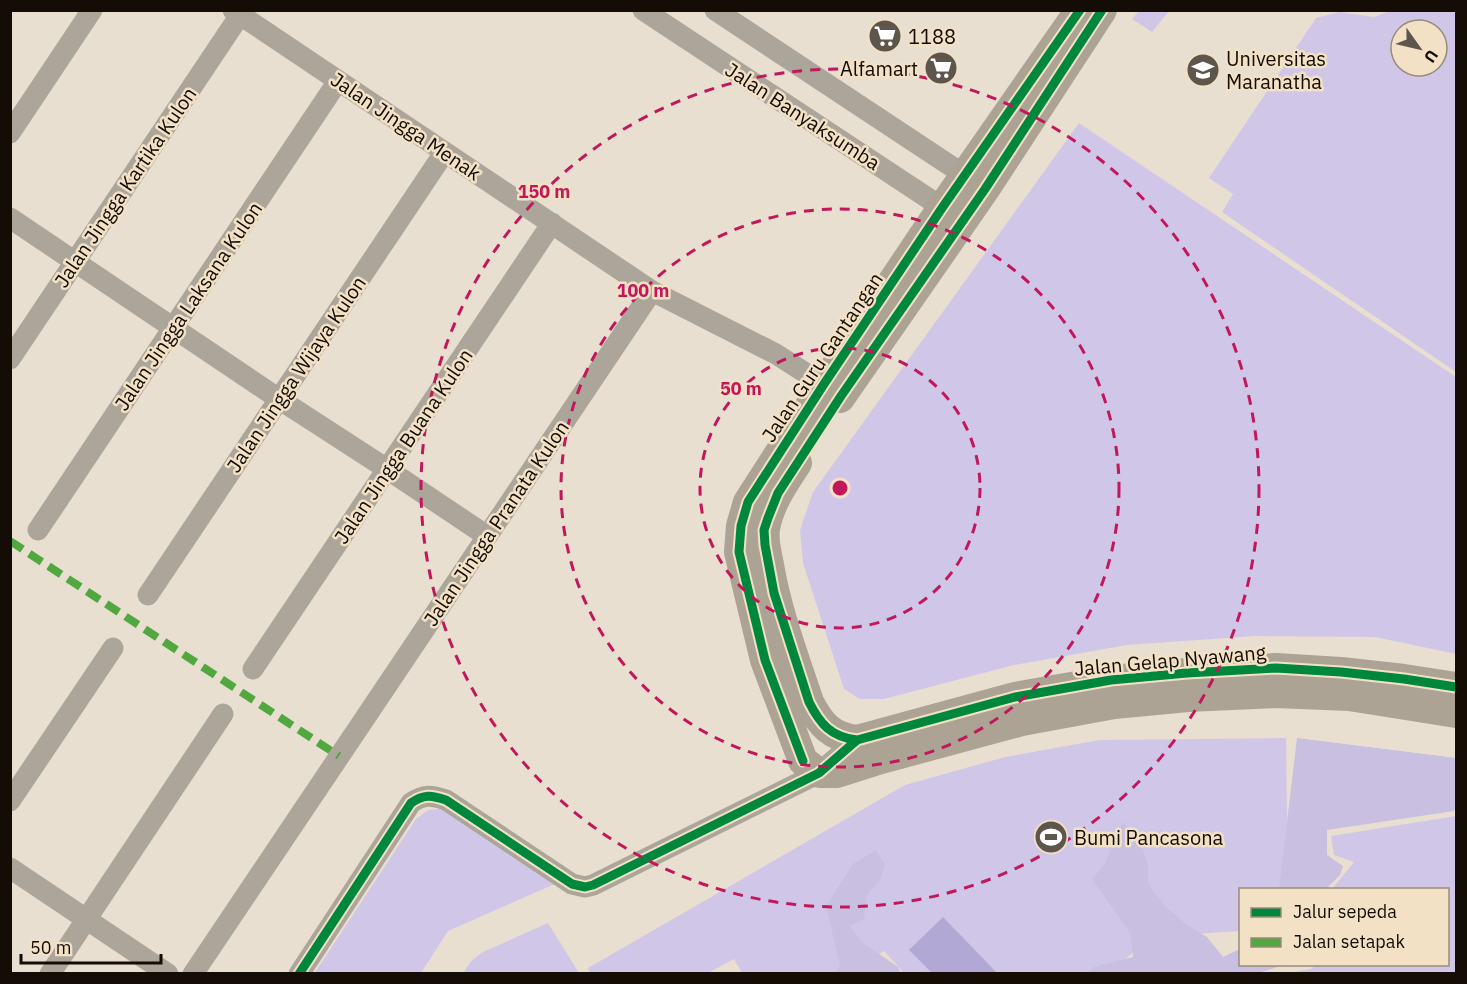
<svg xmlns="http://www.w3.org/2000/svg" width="1467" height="984" font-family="'IBM Plex Sans',sans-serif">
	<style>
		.green { fill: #d0c7e8; fill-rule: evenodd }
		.forest { fill: #c8bfe1 }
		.water { fill: #b1a8d6 }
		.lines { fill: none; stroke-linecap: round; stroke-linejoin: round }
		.street { stroke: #aca59a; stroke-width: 21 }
		.secondary { stroke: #aca395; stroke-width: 30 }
		.quiet { stroke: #51a840; stroke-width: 8; stroke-dasharray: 15 8; stroke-linecap: butt }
		.cycleway-casing { stroke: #f3e1c6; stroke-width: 13 }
		.cycleway { stroke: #00873e; stroke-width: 9 }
		.ring { fill: none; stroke: #c2185b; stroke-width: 3; stroke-dasharray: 10 8 }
		.labels { text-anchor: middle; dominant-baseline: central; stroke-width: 5; stroke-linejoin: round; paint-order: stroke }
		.poi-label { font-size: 20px; fill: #130d05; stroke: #f3e1c6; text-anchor: start }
		.street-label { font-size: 20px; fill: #130d05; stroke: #f3e1c6 }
		.centre { fill: #c2185b; stroke: #f3e1c6; stroke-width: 3 }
		.ring-label { font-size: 18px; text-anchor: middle; font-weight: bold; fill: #c2185b; stroke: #f3e1c6; stroke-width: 5; stroke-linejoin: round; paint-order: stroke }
	</style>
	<rect width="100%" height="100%" fill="#e8dfd0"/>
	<path class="green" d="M1445 10 1456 13V372L1222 212 1233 194 1209 178 1316 18 1339 12 1374 17 1390 11ZM1401 30H1437V66H1401Z
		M1139 11V10L1169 11 1152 32 1132 19Z
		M1079 123 1456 377V654L1375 637 1255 636 1127 645 1014 665 884 699H860L844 689 803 563 800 530 813 492Z
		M1286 738 1288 889 1240 890V931L1150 937 1110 973H904L884 951 841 973H742L734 959 708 973 591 974 588 968 905 785 1005 757 1100 740Z
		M440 809 454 812 557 883 448 931 421 973 314 974 416 819 428 810Z
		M1456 816V973H1288L1311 969 1315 965 1448 964V890L1332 889 1354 862 1334 855 1331 836Z
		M548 923 579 973H463L471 961 483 952Z"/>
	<path class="forest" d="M1297 738 1456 758V807L1454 811 1327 830V855L1343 866 1340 875 1326 889H1279Z
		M1123 822 1139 840 1148 864V884L1165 906 1186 924 1207 937 1223 957 1240 949V964L1298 965 1278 967 1255 974 1088 973 1094 967 1133 957 1130 933 1092 879 1105 864Z
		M876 850 885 864 880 880 867 895 864 919 850 926 862 942 898 967 901 973H835L840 966 826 906 853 864Z"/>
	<path class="water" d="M943 917 997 973H932L909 950Z"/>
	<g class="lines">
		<path class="street" d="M233 10 652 291 776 354 835 392
			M643 10 952 214
			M715 10 975 182
			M10 133 92 10
			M10 218 279 399 387 469 487 536
			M10 359 240 15
			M38 530 338 81
			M148 595 444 153
			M253 669 552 223
			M10 801 113 648
			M10 868 168 974
			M50 974 223 714
			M193 974 652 291
			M299 974 411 803C424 794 431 795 446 800L572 884 585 887 593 885 819 773 857 740"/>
		<path class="secondary" d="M1080 10 942 208 824 384 748 502 741 526 739 552 765 660 803 761 819 773H837L881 759 1022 721 1114 704 1188 697 1276 693 1349 696 1456 713
			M840 398 985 189 1102 10
			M797 463C784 483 769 504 765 529 763 541 767 553 769 565 777 612 794 657 809 702 820 724 831 737 857 740L1015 697 1111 680 1187 673 1276 668 1341 672 1404 679 1456 687"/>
		<path class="quiet" d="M10 541 339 756"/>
		<g class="cycleway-casing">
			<path id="cycleway" d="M1102 10 985 189 841 396 778 493 768 518 764 530 765 545 774 593 809 702C820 724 831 737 857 740L1015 697 1111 680 1187 673 1276 668 1341 672 1404 679 1456 687
				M803 761 765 660 739 552 741 526 748 502 824 384 942 208 1080 10
				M299 974 411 803C424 794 431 795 446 800L572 884 585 887 593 885 819 773 857 740"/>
		</g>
		<use href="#cycleway" class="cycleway"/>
	</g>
	<g class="ring">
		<circle cx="840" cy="488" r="140"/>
		<circle cx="840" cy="488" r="279"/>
		<circle cx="840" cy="488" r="419"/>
	</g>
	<defs>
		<g id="supermarket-disc" transform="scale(1.725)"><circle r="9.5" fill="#5e564c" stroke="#f3e1c6"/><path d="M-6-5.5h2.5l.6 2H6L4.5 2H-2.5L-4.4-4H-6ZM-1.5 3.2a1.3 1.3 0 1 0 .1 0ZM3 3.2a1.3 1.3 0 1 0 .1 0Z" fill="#fff"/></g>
		<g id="university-disc" transform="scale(1.725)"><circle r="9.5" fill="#5e564c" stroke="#f3e1c6"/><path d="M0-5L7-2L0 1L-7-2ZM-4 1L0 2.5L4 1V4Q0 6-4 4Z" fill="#fff"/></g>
		<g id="stadium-disc" transform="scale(1.725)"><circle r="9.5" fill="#5e564c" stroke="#f3e1c6"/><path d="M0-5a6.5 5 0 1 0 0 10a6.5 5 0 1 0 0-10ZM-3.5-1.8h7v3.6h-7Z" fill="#fff"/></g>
	</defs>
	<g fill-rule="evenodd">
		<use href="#supermarket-disc" x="885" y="36"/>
		<use href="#supermarket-disc" x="941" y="68"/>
		<use href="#university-disc" x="1203" y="70"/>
		<use href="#stadium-disc" x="1051" y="837"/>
	</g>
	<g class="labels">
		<g class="poi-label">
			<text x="908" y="36">1188</text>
			<text x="1226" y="58">Universitas<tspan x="1226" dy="23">Maranatha</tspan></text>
			<text x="918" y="68" text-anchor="end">Alfamart</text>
			<text x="1074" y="837">Bumi Pancasona</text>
		</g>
		<g class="street-label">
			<text transform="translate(803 116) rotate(33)">Jalan Banyaksumba</text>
			<text transform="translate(406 126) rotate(34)">Jalan Jingga Menak</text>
			<text transform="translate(125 187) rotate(-56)">Jalan Jingga Kartika Kulon</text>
			<text transform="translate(188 306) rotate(-56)">Jalan Jingga Laksana Kulon</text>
			<text transform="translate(822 357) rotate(-56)">Jalan Guru Gantangan</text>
			<text transform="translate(296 374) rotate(-56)">Jalan Jingga Wijaya Kulon</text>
			<text transform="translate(403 446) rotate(-56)">Jalan Jingga Buana Kulon</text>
			<text transform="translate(496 523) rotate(-56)">Jalan Jingga Pranata Kulon</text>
			<text transform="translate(1170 660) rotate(-5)">Jalan Gelap Nyawang</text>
		</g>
	</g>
	<circle cx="840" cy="488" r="9" class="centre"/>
	<g class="ring-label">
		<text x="544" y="198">150 m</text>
		<text x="643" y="297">100 m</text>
		<text x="741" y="395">50 m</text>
	</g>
	<rect width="1467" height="984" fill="none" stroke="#130d05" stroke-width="24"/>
	<rect x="1239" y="888" width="210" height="78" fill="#f3e1c6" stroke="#998c79" stroke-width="1.5"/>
	<rect x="1251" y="908" width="30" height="9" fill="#00873e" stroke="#998c79" stroke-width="1.5"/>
	<text x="1293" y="918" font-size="18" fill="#130d05">Jalur sepeda</text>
	<rect x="1251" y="938" width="30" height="9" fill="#51a840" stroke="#998c79" stroke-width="1.5"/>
	<text x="1293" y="948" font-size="18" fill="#130d05">Jalan setapak</text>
	<g transform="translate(1419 48) rotate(124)"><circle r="28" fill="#f3e1c6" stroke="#998c79" stroke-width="1.5"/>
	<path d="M0-4.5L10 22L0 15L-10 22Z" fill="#5e564c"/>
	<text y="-9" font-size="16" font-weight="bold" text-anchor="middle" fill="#130d05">U</text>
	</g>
	<path d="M21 954v9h140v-9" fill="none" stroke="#130d05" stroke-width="3"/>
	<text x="30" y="954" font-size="18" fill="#130d05" stroke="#f3e1c6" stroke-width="4.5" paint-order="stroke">50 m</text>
</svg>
